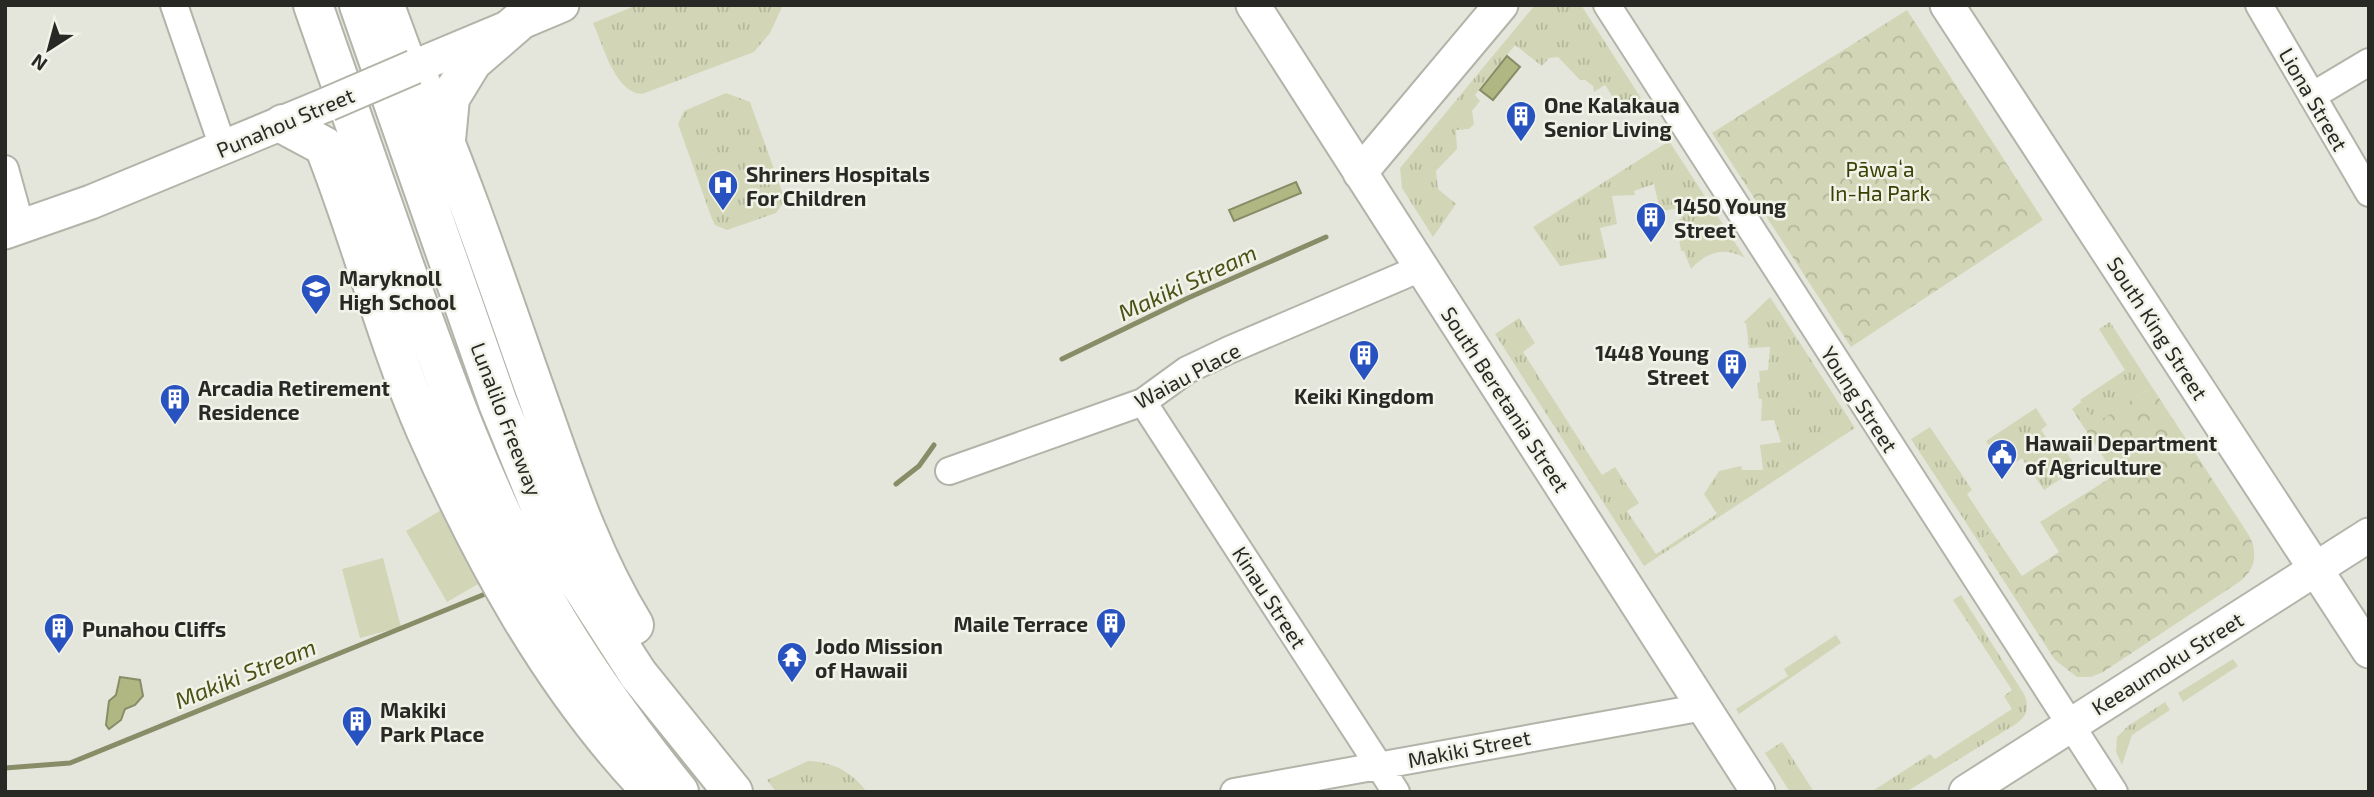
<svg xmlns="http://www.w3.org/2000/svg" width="2374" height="797" font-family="'Exo 2',sans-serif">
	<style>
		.grass { fill: url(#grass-tufts) }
		.park { fill: url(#park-crowns) }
		.pitch { fill: #d2d6b6 }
		.water { fill: #b1b783; stroke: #888c67; stroke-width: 2 }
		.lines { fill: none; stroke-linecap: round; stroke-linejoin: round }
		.stream { stroke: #888c67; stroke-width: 5 }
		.minor-casing { stroke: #b2b4a9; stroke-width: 30 }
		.major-casing { stroke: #b2b4a9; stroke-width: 37 }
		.highway-casing { stroke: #b2b4a9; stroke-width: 42 }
		.minor { stroke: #fff; stroke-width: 26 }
		.major { stroke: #fff; stroke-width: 33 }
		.highway { stroke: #fff; stroke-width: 38 }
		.major-bridge-casing { stroke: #b2b4a9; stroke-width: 37; stroke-linecap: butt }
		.major-bridge { stroke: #fff; stroke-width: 33 }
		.labels { text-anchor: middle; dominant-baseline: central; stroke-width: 5; stroke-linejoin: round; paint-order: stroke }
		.street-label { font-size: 21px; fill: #282925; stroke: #f2f3e8 }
		.poi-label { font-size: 21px; font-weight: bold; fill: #282925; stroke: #f2f3e8; text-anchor: start }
		.park-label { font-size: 21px; fill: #3a3e00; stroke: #f2f3e8 }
		.water-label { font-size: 23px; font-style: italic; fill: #4c5115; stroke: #f2f3e8 }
	</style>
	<defs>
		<pattern id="grass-tufts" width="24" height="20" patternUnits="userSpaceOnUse" patternTransform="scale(1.75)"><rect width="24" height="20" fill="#d2d6b6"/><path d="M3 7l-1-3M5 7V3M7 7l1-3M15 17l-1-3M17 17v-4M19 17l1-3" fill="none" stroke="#b4b89c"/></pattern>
		<pattern id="park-crowns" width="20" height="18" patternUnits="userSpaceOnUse" patternTransform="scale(1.75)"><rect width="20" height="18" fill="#d2d6b6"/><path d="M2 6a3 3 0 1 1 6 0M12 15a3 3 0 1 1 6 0" fill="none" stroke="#b4b89c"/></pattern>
	</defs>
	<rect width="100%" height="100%" fill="#e4e6db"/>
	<path class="grass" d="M637 5H783L770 33 754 52 642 94C615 93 603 45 593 23Z
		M1535 5H1581L1641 98 1621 110 1605 85 1594 92 1593 86 1585 80H1580L1558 57 1549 58 1542 66 1515 45 1475 95 1480 101 1472 111 1474 124 1469 129 1456 130 1457 149 1436 171 1438 189 1456 204 1433 237 1402 188 1400 168Z
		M726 93 750 102 785 200 776 213 727 230 715 225 712 219 678 124 684 111Z
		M1669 141 1745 258C1725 246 1706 252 1691 269L1684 251H1681L1678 232 1681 231 1679 219 1682 218 1681 208 1660 211 1654 184 1634 191 1635 195 1612 196 1617 224 1600 228 1607 258 1560 266 1533 227Z
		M1770 297 1855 428 1644 566 1495 334 1519 318 1535 343 1523 352 1602 475 1615 467 1639 503 1627 511 1656 554 1717 514 1704 494 1719 471 1741 466 1742 470H1763L1760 445 1781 442 1774 420 1761 421 1762 399H1759L1757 383 1760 382 1759 371 1768 370 1770 347 1749 348 1746 323H1743Z
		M2110 322 2152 387 2095 424 2080 400 2125 370 2099 329Z
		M2036 408 2047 425 2041 430 2056 451 2063 447 2077 468 2044 490 2022 458 2005 469 1986 441Z
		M1930 427 1972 490 1967 494 1992 532 1978 541 1911 439Z
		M1961 595 2024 694C2030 707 2027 716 2016 724L1906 792H1871L1930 754 1935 759 2012 709 2004 696 2012 690 1953 600Z
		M1836 635 1841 643 1739 714 1736 709 1788 676 1784 669Z
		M2233 659 2238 666 2183 702 2178 693Z
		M2165 702 2170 710 2132 735 2122 765 2116 752 2117 737 2128 726Z
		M1782 742 1814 792H1790L1765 753Z
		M808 761C833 762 851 771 867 792H776L767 780Z"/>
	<path class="park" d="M1907 10 2043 220 1851 347 1712 133Z
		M2152 387 2250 537C2258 555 2255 570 2239 582L2103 672 2091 677H2077L2055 660 1978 541 1992 532 2022 576 2059 552 2040 522 2115 475 2072 409 2081 402 2096 423Z"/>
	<path class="pitch" d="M443 509 485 580 447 602 406 531Z
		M383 558 401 627 360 638 342 569Z"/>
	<path class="water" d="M1507 56 1520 67 1493 100 1480 90Z
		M1296 182 1301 193 1234 221 1229 210Z
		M120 677 140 680 143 696 135 705 125 709 121 720 109 729 106 725 109 701 116 695Z"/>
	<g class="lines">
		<path class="stream" d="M1062 359 1188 298 1326 237
			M896 484 919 466 934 445
			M5 768 70 763 490 592"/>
		<g class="minor-casing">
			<path id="minor" d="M174 5 223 147
				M391 5 414 67
				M1607 5 2114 792
				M2259 5 2369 193
				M2312 96 2369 62
				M5 169 21 227
				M1143 402 1396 792
				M949 471 1143 402 1187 370 1229 350 1421 268
				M1234 792 1704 707"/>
		</g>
		<g class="major-casing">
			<path id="major" d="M1253 5 1758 792
				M1947 5 2369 651
				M414 67 562 5
				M1360 173 1501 5
				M5 232 91 202 328 104
				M1966 792 2369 535"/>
		</g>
		<g class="highway-casing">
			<path id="highway" d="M313 5C343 92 374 178 404 265 445 380 486 494 546 601 584 668 630 731 679 792
				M359 5 498 403 546 521 575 576 638 674 733 792
				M414 67C460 172 497 282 535 390 564 471 589 552 634 625
				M283 124 324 146C361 239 386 340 426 431 482 557 549 681 643 782
				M446 140 450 98 472 62 517 23"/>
		</g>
		<use href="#minor" class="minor"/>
		<use href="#major" class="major"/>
		<use href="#highway" class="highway"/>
		<g class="major-bridge-casing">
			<path id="major-bridge" d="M328 104 414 67"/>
		</g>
		<use href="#major-bridge" class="major-bridge"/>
	</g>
	<defs>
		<g id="building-pin" transform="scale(1.575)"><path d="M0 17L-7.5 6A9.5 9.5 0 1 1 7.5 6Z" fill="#2752c0" stroke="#f2f3e8"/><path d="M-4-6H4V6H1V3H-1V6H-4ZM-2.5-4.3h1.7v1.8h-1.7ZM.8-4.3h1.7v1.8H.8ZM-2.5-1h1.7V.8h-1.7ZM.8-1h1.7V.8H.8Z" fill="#fff"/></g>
		<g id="hospital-pin" transform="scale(1.575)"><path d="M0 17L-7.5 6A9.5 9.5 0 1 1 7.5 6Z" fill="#2752c0" stroke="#f2f3e8"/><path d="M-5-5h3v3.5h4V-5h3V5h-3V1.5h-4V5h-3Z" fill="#fff"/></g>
		<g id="school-pin" transform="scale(1.575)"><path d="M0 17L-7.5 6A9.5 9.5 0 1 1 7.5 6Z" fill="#2752c0" stroke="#f2f3e8"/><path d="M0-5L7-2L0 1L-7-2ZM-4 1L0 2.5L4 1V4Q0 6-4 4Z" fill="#fff"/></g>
		<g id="civic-pin" transform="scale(1.575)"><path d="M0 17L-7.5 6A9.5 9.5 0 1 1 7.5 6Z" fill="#2752c0" stroke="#f2f3e8"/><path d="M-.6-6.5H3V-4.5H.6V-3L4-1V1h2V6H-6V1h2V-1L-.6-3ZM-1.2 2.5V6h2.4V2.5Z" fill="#fff"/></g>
		<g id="temple-pin" transform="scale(1.575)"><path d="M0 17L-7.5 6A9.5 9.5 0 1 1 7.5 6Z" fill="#2752c0" stroke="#f2f3e8"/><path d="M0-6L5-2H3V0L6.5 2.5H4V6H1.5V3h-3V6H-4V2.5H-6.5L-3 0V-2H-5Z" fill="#fff"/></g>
	</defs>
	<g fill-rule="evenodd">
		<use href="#building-pin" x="1521" y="116"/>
		<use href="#hospital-pin" x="723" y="185"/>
		<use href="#building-pin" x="1651" y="217"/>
		<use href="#school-pin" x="316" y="289"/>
		<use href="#building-pin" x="1364" y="355"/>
		<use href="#building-pin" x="1732" y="364"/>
		<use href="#building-pin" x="175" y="399"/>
		<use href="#civic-pin" x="2002" y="454"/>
		<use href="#building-pin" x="1111" y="623"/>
		<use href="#building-pin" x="59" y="628"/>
		<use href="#temple-pin" x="792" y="657"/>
		<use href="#building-pin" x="357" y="721"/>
	</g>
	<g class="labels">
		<g class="street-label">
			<text transform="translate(2314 99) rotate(60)">Liona Street</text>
			<text transform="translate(285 122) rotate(-23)">Punahou Street</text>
			<text transform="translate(2158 328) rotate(57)">South King Street</text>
			<text transform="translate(1187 375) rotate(-28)">Waiau Place</text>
			<text transform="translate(1506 399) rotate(57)">South Beretania Street</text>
			<text transform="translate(1860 399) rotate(57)">Young Street</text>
			<text transform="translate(507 419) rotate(69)">Lunalilo Freeway</text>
			<text transform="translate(1270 597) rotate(57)">Kinau Street</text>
			<text transform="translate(2167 663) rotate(-32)">Keeaumoku Street</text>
			<text transform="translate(1469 748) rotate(-11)">Makiki Street</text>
		</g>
		<g class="poi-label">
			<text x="1544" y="104">One Kalakaua<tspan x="1544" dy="24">Senior Living</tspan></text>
			<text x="746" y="173">Shriners Hospitals<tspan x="746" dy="24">For Children</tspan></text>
			<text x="1674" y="205">1450 Young<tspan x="1674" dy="24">Street</tspan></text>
			<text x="339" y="277">Maryknoll<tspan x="339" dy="24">High School</tspan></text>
			<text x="1709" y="352" text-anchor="end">1448 Young<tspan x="1709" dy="24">Street</tspan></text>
			<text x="198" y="387">Arcadia Retirement<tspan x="198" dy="24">Residence</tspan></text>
			<text x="1364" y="395" text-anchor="middle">Keiki Kingdom</text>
			<text x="2025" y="442">Hawaii Department<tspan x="2025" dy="24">of Agriculture</tspan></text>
			<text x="1088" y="623" text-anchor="end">Maile Terrace</text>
			<text x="82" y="628">Punahou Cliffs</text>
			<text x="815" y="645">Jodo Mission<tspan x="815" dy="24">of Hawaii</tspan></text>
			<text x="380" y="709">Makiki<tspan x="380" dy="24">Park Place</tspan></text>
		</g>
		<g class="park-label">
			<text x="1880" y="168">Pāwaʻa<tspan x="1880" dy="24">In-Ha Park</tspan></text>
		</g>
		<g class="water-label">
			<text transform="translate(1187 282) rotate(-25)">Makiki Stream</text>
			<text transform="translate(245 673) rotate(-22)">Makiki Stream</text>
		</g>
	</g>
	<rect width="2374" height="797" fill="none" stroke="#282925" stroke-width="14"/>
	<g transform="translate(49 49) rotate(216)" stroke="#f2f3e8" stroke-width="5" paint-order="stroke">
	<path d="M0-5L12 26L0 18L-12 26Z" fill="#282925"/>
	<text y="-10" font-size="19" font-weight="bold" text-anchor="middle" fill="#282925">N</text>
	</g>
</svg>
